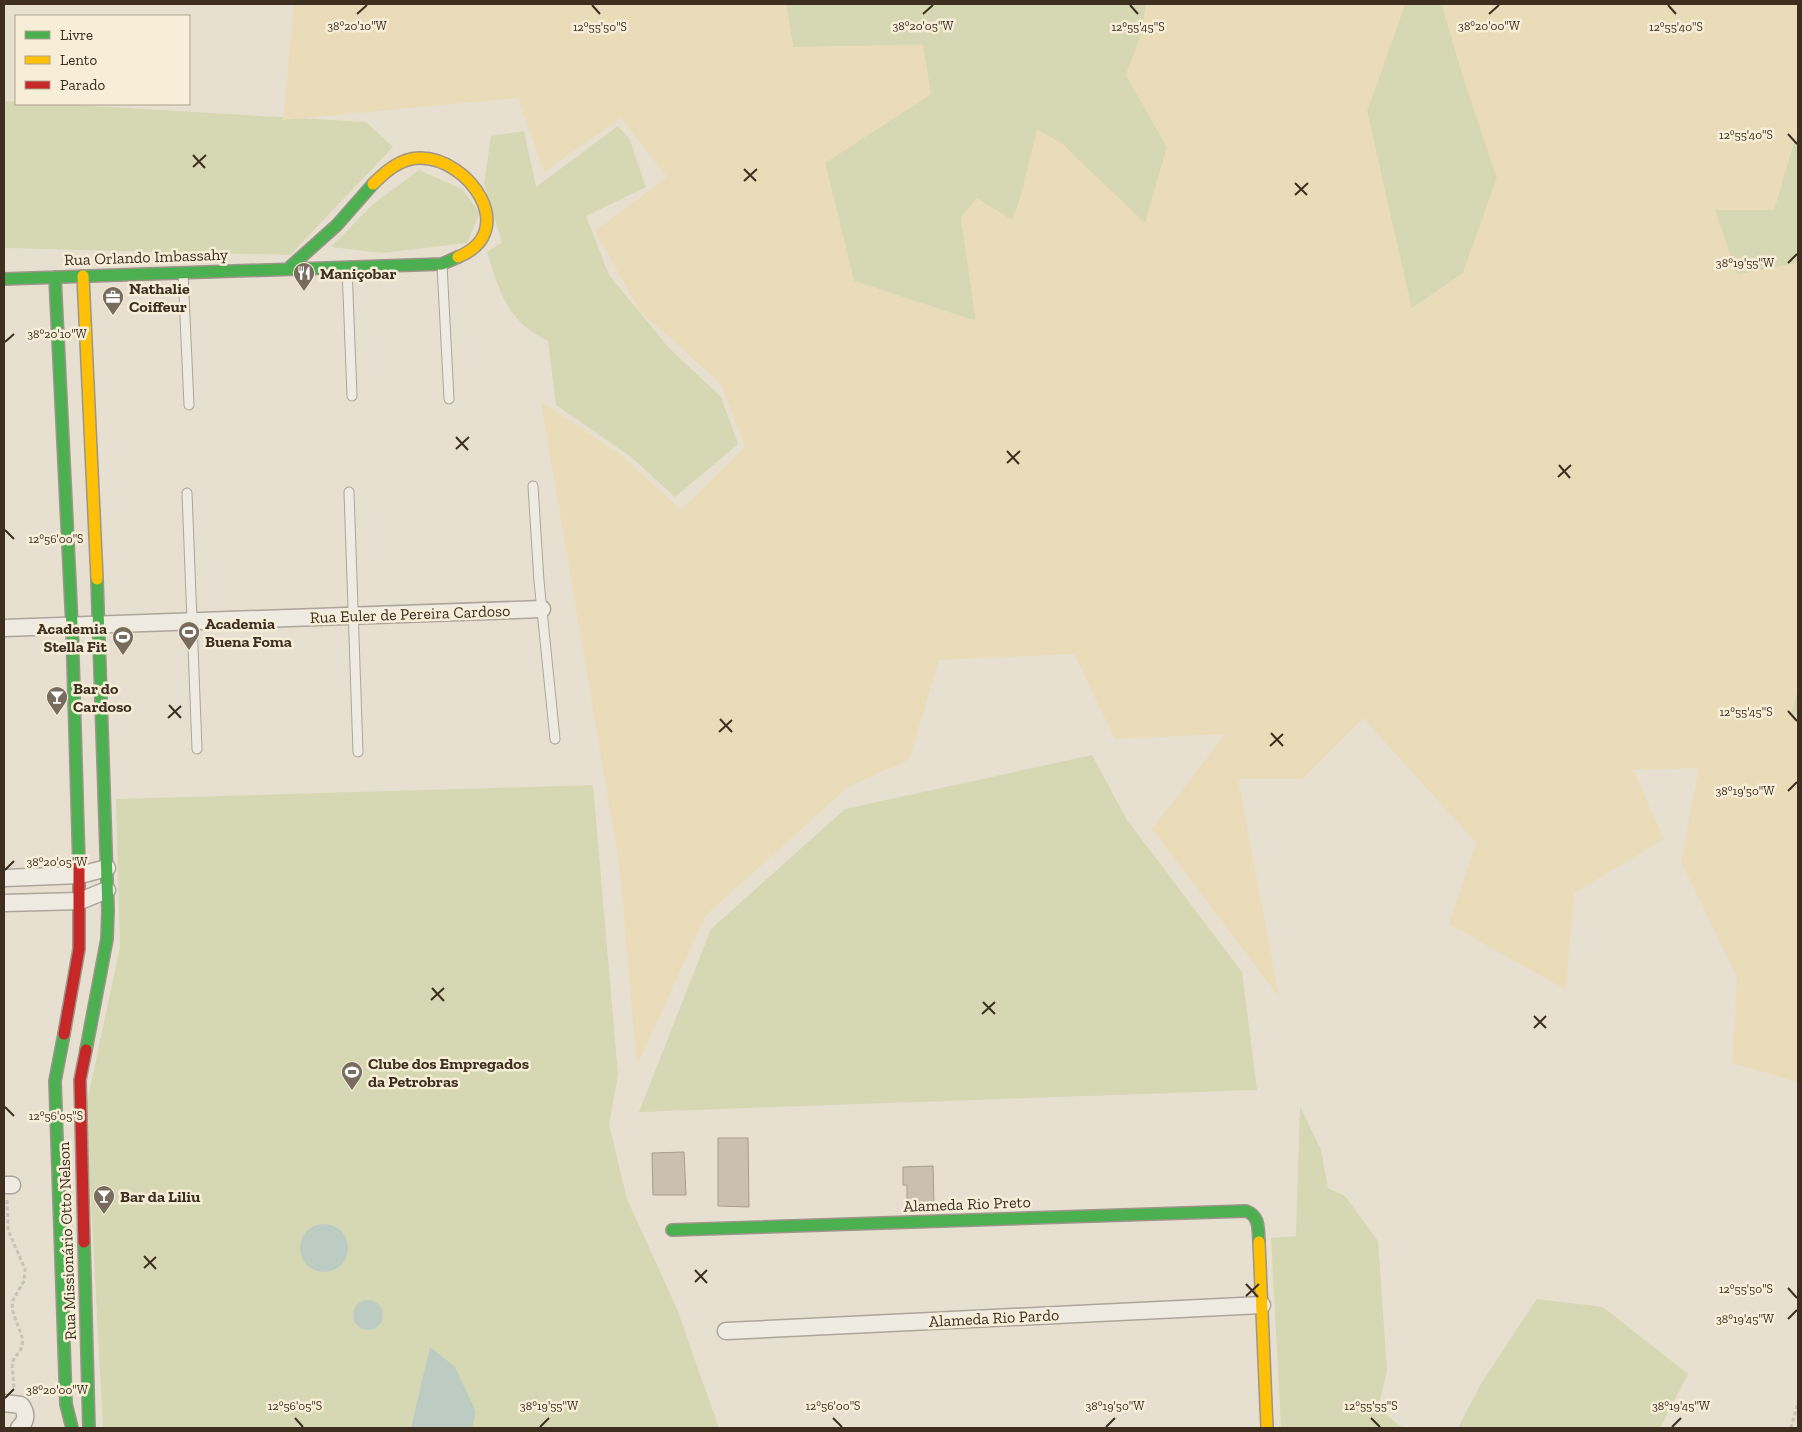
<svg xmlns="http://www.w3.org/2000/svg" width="1802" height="1432" font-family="'Zilla Slab',serif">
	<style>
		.green { fill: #d6d7b3 }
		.sand { fill: #eadcb9 }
		.water { fill: #bcccc2 }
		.building { fill: #cbbfb2; stroke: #a89c90 }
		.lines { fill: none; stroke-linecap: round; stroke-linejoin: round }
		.lane-casing { stroke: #ada599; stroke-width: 11 }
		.street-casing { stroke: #ada599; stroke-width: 19 }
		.fast-casing { stroke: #9c958a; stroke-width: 14 }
		.slow-casing { stroke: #9c958a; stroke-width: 14 }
		.jam-casing { stroke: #9c958a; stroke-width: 14 }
		.path { stroke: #c8c2b9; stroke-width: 3; stroke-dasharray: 4 2.5; stroke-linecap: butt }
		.lane { stroke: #efebe3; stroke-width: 9 }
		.street { stroke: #efebe3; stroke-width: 16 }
		.fast { stroke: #4caf50; stroke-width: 11 }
		.slow { stroke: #ffc107; stroke-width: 11 }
		.jam { stroke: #c62828; stroke-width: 11 }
		.ticks { fill: none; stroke: #3d2e20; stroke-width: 2 }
		.labels { text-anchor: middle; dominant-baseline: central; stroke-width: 5; stroke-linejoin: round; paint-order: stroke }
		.street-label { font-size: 16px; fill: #3d2e20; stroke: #f7eed8 }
		.poi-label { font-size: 16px; font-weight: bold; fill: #3d2e20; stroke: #f7eed8; text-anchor: start }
		.ticks-label { font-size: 12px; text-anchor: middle; fill: #3d2e20; stroke: #f7eed8; stroke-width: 5; stroke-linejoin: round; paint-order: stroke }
	</style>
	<rect width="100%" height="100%" fill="#e7e0d1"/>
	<path class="green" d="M786 4H1146L1142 33 1126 75 1167 147 1145 224 1061 143 1020 199 1012 221 961 217 976 321 854 281 825 163 930 94 923 45 793 47Z
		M1405 4H1442L1461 70 1497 178 1463 273 1411 309 1367 111Z
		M4 101 366 122 393 147 290 255 4 248Z
		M618 126 630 140 646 187 586 216 609 275 669 348 721 397 738 444 675 497 631 457 556 405 548 341C507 322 500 292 487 252L502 242 484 184 491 136 524 131 536 187Z
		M1798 128V263L1737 275 1714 210H1774Z
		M419 170 462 189 480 213 467 243 382 253 331 247 372 205Z
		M1798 687V714L1791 716Z
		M1092 755 1127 820 1242 972 1257 1090 639 1112 711 929 845 809Z
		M593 785 618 1075 609 1125 627 1199 677 1309 719 1428H103L86 1107 120 947 116 799Z
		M1300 1106 1321 1150 1328 1188 1345 1196 1378 1241 1387 1371 1378 1408 1400 1426 1406 1428H1281L1271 1238 1296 1236Z
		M1537 1299 1603 1307 1688 1374 1660 1428H1458L1480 1385Z"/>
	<path class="sand" d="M294 4H786L793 47 923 45 931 94 825 163 854 281 976 321 961 217 977 198 1012 220 1020 199 1037 129 1061 143 1145 223 1167 147 1126 75 1142 33 1146 4H1405L1367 111 1412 309 1463 273 1497 178 1461 70 1442 4H1798V128L1774 210H1715L1737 275 1798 263V687L1791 716 1798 714V1082L1732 1063 1737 977 1681 862 1699 768 1633 770 1664 839 1574 893 1566 990 1449 924 1476 843 1363 718 1302 779H1238L1279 997 1152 829 1225 734 1115 739 1074 654 939 660 909 760 849 786 706 915 637 1065 619 863 541 402 621 455 681 510 745 447 721 384 639 310 595 231 667 177 621 118 544 172 518 98 283 120Z"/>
	<path class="water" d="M300 1248a24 24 0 1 1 48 0a24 24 0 1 1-48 0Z
		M353 1315a15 15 0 1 1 30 0a15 15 0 1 1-30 0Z
		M430 1347 455 1367 476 1412 472 1428H411Z"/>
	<path class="building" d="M718 1138H748L749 1207 718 1206Z
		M684 1152 686 1195H653L652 1153Z
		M933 1166 934 1205 907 1204V1185H903V1167Z"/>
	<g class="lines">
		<g class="lane-casing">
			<path id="lane" d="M442 265 449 399
				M347 267 352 396
				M183 273 189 405
				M533 486 539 581 555 739
				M349 492 358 752
				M187 493 197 749"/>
		</g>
		<g class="street-casing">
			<path id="street" d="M4 628 542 609
				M4 878 80 875 107 868
				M4 903 80 901 107 890
				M4 1185H12
				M726 1331 1262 1305
				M4 1403 21 1405C27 1413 27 1421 19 1428"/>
		</g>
		<g class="fast-casing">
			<path id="fast" d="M290 267 337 225 373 184
				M55 277 72 626 79 866
				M4 279 442 264 458 257
				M64 1034 55 1081 66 1404 72 1428
				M86 1050 107 939 108 910 97 579
				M672 1230 1246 1211C1260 1216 1258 1229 1259 1242
				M84 1242 89 1428"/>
		</g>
		<g class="slow-casing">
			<path id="slow" d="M373 184C386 171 401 158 420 158 470 158 520 232 458 257
				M83 276 97 579
				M1259 1242 1267 1428"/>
		</g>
		<g class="jam-casing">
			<path id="jam" d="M64 1034 79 949V866
				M84 1242 80 1080 86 1050"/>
		</g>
		<path class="path" d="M7 1200 8 1230 25 1269 24 1281 13 1300 12 1309 23 1340 21 1349 12 1362 14 1389
			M1791 1428 1798 1402"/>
		<use href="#lane" class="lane"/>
		<use href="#street" class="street"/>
		<use href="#fast" class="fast"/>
		<use href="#slow" class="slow"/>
		<use href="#jam" class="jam"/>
	</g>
	<path class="ticks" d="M592 5 600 14M1130 5 1138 14M1668 5 1676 14M357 14 367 5M923 14 933 5M1489 14 1499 5M1788 134 1797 144M193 155 205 168M193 167 206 155M744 169 756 181M744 181 757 169M1295 183 1307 195M1295 195 1308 183M1788 263 1797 254M5 342 14 334M456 437 468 450M456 449 469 437M1007 451 1019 464M1007 463 1020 451M1559 465 1570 478M1558 477 1571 465M5 530 14 539M169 705 181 718M1788 711 1797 721M168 718 181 706M720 719 732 732M719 732 732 720M1271 733 1283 746M1270 746 1283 734M1788 791 1797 782M5 870 14 861M432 988 444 1001M431 1000 444 988M983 1002 995 1014M982 1014 995 1002M1534 1016 1546 1028M1534 1028 1546 1016M5 1107 14 1116M144 1256 156 1269M144 1268 156 1257M695 1270 707 1283M695 1282 707 1270M1246 1284 1258 1297M1788 1288 1797 1298M1246 1296 1259 1284M1788 1319 1797 1310M5 1398 14 1389M295 1418 303 1427M833 1418 842 1427M1371 1418 1380 1427M540 1427 549 1418M1106 1427 1115 1418M1672 1427 1681 1418"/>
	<defs>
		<g id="restaurant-pin" transform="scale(1.125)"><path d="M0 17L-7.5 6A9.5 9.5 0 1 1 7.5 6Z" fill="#786c5e" stroke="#f7eed8"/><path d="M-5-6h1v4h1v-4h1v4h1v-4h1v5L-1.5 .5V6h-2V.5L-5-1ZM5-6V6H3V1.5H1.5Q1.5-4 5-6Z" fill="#fff"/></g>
		<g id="office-pin" transform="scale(1.125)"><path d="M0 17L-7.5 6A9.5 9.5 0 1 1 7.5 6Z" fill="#786c5e" stroke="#f7eed8"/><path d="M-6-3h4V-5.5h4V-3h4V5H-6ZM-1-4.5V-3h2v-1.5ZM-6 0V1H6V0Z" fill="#fff"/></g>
		<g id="stadium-pin" transform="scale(1.125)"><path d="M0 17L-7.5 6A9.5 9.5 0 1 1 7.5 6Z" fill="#786c5e" stroke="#f7eed8"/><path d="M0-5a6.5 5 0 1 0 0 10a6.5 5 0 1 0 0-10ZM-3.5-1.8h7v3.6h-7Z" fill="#fff"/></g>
		<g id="bar-pin" transform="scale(1.125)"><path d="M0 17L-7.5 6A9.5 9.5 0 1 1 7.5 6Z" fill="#786c5e" stroke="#f7eed8"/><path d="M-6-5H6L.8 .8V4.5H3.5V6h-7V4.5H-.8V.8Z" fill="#fff"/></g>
	</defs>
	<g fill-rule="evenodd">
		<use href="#restaurant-pin" x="304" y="273"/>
		<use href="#office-pin" x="113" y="297"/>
		<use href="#stadium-pin" x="189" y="632"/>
		<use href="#stadium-pin" x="123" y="637"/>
		<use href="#bar-pin" x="57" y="697"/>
		<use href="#stadium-pin" x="352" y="1072"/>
		<use href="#bar-pin" x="104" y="1196"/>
	</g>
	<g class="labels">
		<g class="street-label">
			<text transform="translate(146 257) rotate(-2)">Rua Orlando Imbassahy</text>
			<text transform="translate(410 614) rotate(-2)">Rua Euler de Pereira Cardoso</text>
			<text transform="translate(967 1204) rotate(-2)">Alameda Rio Preto</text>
			<text transform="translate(67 1241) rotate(-92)">Rua Missionário Otto Nelson</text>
			<text transform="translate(994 1318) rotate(-3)">Alameda Rio Pardo</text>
		</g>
		<g class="poi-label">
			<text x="320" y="273">Maniçobar</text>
			<text x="129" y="288">Nathalie<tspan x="129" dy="18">Coiffeur</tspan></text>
			<text x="205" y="623">Academia<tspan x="205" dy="18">Buena Foma</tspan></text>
			<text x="107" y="628" text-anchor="end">Academia<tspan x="107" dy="18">Stella Fit</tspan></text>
			<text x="73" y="688">Bar do<tspan x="73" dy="18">Cardoso</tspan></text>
			<text x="368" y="1063">Clube dos Empregados<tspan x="368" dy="18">da Petrobras</tspan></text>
			<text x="120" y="1196">Bar da Liliu</text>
		</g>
	</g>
	<g class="ticks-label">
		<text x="357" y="30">38°20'10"W</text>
		<text x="923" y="30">38°20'05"W</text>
		<text x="1489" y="30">38°20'00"W</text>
		<text x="600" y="31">12°55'50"S</text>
		<text x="1138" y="31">12°55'45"S</text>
		<text x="1676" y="31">12°55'40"S</text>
		<text x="1746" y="139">12°55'40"S</text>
		<text x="1745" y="267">38°19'55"W</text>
		<text x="57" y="338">38°20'10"W</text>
		<text x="56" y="543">12°56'00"S</text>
		<text x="1746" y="716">12°55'45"S</text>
		<text x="1745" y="795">38°19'50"W</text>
		<text x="57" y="866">38°20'05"W</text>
		<text x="56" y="1120">12°56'05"S</text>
		<text x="1746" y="1293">12°55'50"S</text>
		<text x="1745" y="1323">38°19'45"W</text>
		<text x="57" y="1394">38°20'00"W</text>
		<text x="295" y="1410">12°56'05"S</text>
		<text x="833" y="1410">12°56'00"S</text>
		<text x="1371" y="1410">12°55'55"S</text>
		<text x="549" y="1410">38°19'55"W</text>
		<text x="1115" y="1410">38°19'50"W</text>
		<text x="1681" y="1410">38°19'45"W</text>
	</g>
	<rect width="1802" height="1432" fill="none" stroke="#3d2e20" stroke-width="10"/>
	<rect x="15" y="15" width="175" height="90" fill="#f7eed8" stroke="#ada18e"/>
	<rect x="25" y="31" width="25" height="8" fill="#4caf50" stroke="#ada18e"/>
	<text x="60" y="40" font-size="15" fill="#3d2e20">Livre</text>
	<rect x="25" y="56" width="25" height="8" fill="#ffc107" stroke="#ada18e"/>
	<text x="60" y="65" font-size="15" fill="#3d2e20">Lento</text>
	<rect x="25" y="81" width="25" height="8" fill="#c62828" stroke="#ada18e"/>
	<text x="60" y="90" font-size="15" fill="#3d2e20">Parado</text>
</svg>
